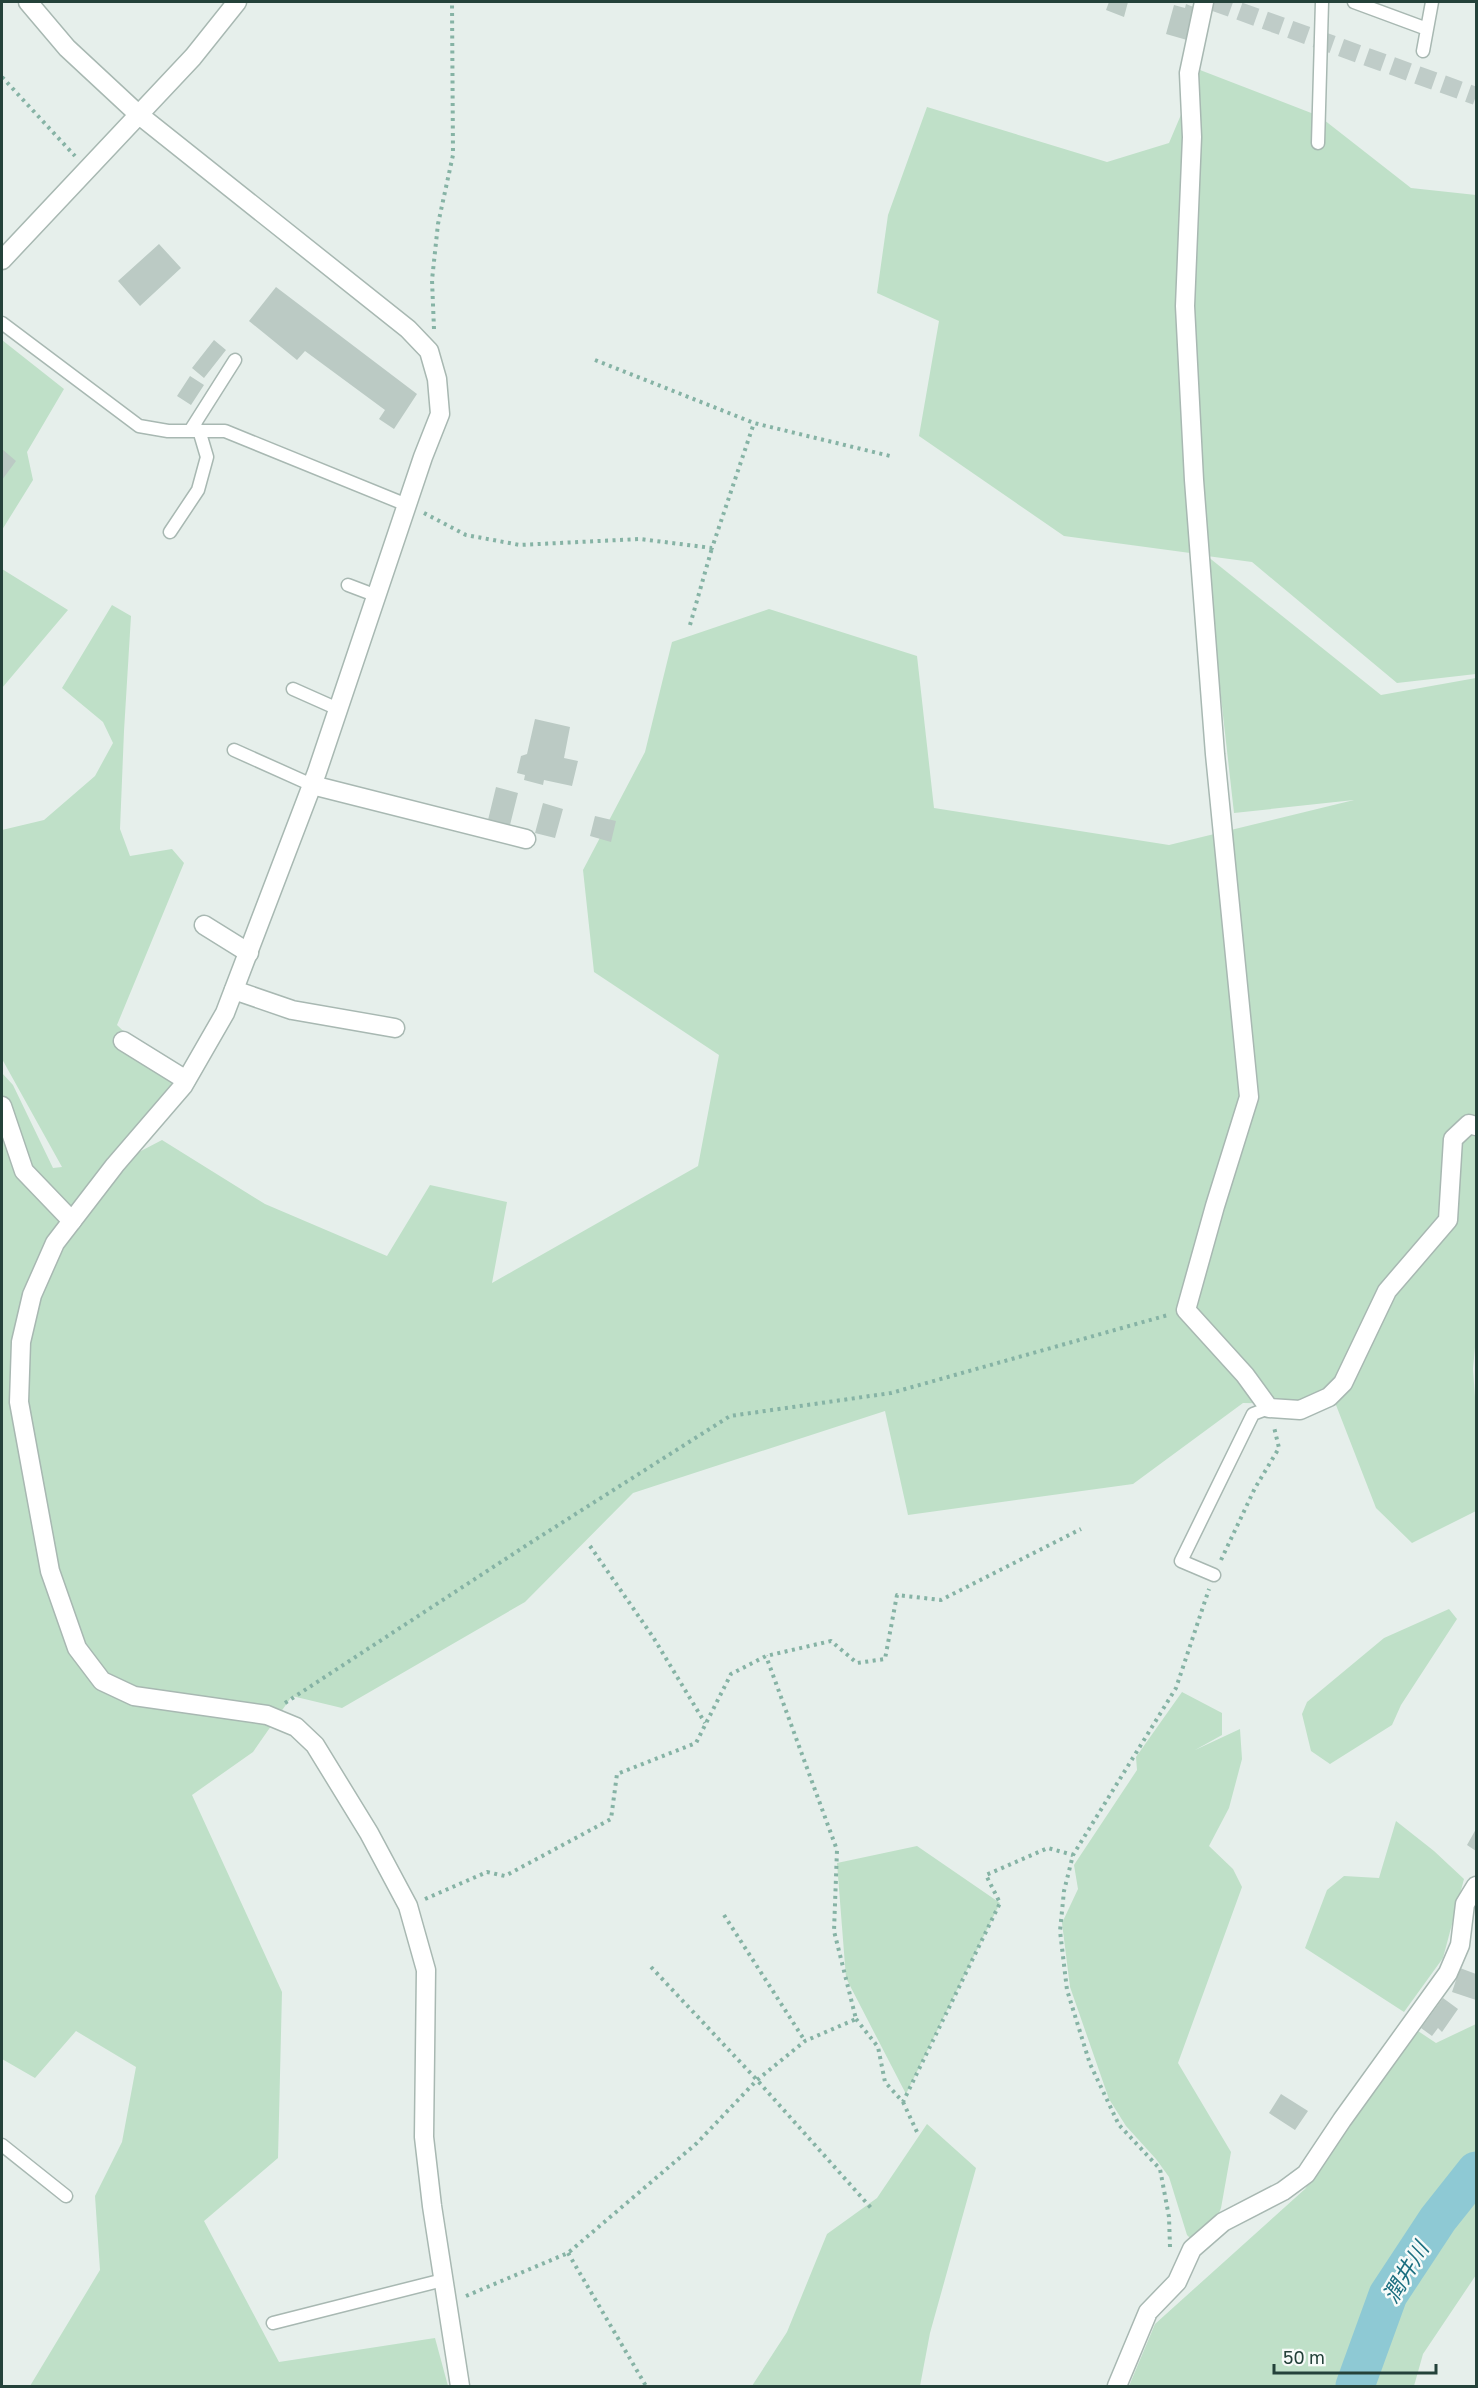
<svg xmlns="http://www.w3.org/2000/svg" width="1478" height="2388" font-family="'Golos Text','Noto Sans JP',sans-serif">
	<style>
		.green { fill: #bfe0c8 }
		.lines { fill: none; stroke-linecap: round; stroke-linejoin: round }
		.river { stroke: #8ec9d4; stroke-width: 39 }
		.building { fill: #bbcac4 }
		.motorway-tunnel { stroke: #bfccc8; stroke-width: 18; stroke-dasharray: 18 9; stroke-linecap: butt }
		.service-casing { stroke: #a8b8b2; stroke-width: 15 }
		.minor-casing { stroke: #a8b8b2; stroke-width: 21 }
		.tertiary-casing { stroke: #a8b8b2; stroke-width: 21 }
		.path { stroke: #86b3a5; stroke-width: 4; stroke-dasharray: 3 4.5; stroke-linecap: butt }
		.service { stroke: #fff; stroke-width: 12 }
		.minor { stroke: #fff; stroke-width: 18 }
		.tertiary { stroke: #fff; stroke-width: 18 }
		.labels { text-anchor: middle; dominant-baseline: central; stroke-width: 5; stroke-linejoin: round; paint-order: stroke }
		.water-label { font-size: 22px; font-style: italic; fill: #1c6f80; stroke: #f7fbf9 }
	</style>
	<rect width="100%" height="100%" fill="#e6efeb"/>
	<path class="green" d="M1200 70 1319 116 1411 188 1476 195V674L1397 683 1252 562 1207 556 1381 695 1476 678V1336L1473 1369 1476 1411V1511L1412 1543 1376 1508 1336 1405 1243 1403 1133 1484 908 1515 885 1411 633 1493 525 1602 342 1708 292 1696 253 1752 192 1795 282 1992 278 2158 204 2221 279 2362 435 2338 448 2386H30L100 2270 95 2196 122 2142 136 2067 76 2031 35 2078 2 2059V1073L13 1085 53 1168 62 1167 2 1059V830L44 820 95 776 113 743 103 722 62 688 112 605 131 616 124 731 120 829 130 856 172 849 184 863 117 1025 174 1080 116 1164 162 1140 265 1204 387 1256 430 1185 507 1202 492 1283 698 1166 719 1055 594 972 583 870 645 752 672 642 769 609 917 656 934 808 1169 845 1354 800 1234 813 1205 555 1064 536 919 436 939 321 877 293 888 215 927 107 1107 162 1169 143Z
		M2 340 64 389 27 452 33 480 2 530Z
		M2 569 68 610 2 688Z
		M1449 1609 1457 1619 1401 1705 1392 1725 1330 1764 1311 1751 1302 1714 1307 1702 1384 1638Z
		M1182 1692 1222 1713V1735L1195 1750 1240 1729 1242 1759 1229 1808 1209 1846 1233 1869 1242 1887 1178 2063 1231 2152 1221 2208 1217 2218 1191 2239 1187 2235 1169 2177 1156 2159 1126 2126 1109 2099 1070 1987 1062 1923 1078 1889 1074 1865 1137 1770 1136 1757Z
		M1396 1821 1434 1851 1464 1879 1443 1958 1404 2012 1305 1948 1327 1890 1344 1876 1379 1878Z
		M917 1846 1000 1903 906 2094 846 1978 837 1863Z
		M1476 2024V2275L1423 2354 1414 2386H1129L1155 2324 1305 2189 1418 2031 1436 2043Z
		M927 2124 976 2168 930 2333 920 2386H752L787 2332 827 2234 877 2198Z"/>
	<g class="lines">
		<path class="river" d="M1355 2386 1388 2295 1438 2219 1476 2171"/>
	</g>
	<path class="building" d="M1109 2H1128L1124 17 1106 10Z
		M1186 4 1196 8 1187 40 1166 34 1174 5 1185 8Z
		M159 244 181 268 140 306 118 281Z
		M276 287 417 394 394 429 379 419 385 410 305 351 297 360 249 321Z
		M214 340 226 350 204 378 192 368Z
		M190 376 204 385 191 405 177 396Z
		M2 449 16 461 2 480Z
		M535 719 570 727 564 758 578 761 572 786 544 780 543 785 524 780 525 775 517 773 521 756 527 754Z
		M496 787 518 793 510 825 488 820Z
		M543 803 563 809 555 838 535 833Z
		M595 816 616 821 611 842 590 836Z
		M1476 1829V1851L1467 1845Z
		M1460 1968 1476 1974V2000L1452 1992Z
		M1443 1998 1458 2009 1442 2032 1438 2028 1432 2036 1421 2028Z
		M1281 2094 1308 2111 1295 2130 1269 2113Z"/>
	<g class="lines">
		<path class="motorway-tunnel" d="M1214 2 1476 96"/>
		<g class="service-casing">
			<path id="service" d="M1354 2 1427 29
				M1423 51 1432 2
				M1318 143 1322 2
				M2 323 139 426 168 431H225L407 505
				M190 431 235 360
				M170 532 198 490 207 457 199 430
				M348 585 377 596
				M293 689 338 709
				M234 750 312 785
				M1214 1575 1181 1561 1253 1414 1269 1408
				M2 2145 66 2196
				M273 2323 443 2280"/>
		</g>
		<g class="minor-casing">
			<path id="minor" d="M28 2 67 48 138 114
				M1204 2 1189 73 1192 137 1185 306 1194 480 1215 754 1249 1097 1215 1206 1186 1310 1245 1375 1269 1408 1300 1410 1329 1397 1343 1383 1387 1291 1448 1220 1453 1139 1469 1124 1476 1126
				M312 785 526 839
				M204 925 249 953
				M234 990 292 1010 395 1028
				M123 1041 186 1080
				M2 1106 24 1171 72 1221
				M1117 2386 1148 2312 1177 2282 1192 2249 1223 2222 1283 2191 1306 2174 1342 2120 1448 1973 1460 1945 1465 1904 1476 1886"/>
		</g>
		<g class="tertiary-casing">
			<path id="tertiary" d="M138 114 408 329 429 351 437 379 440 414 423 457 317 772 225 1013 183 1086 115 1165 55 1243 32 1295 21 1342 19 1402 50 1571 77 1648 102 1681 134 1696 267 1715 296 1727 315 1745 369 1833 408 1906 426 1970 424 2137 432 2206 460 2386
				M2 260 193 57 237 2"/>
		</g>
		<path class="path" d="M2 77 75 156
			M434 329 432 280 438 224 453 155 452 2
			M595 360 754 423 890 456
			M424 513 466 535 520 545 640 539 712 548 754 423
			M690 625 712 548
			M590 1546 653 1637 705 1723
			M1221 1560 1255 1488 1279 1448 1274 1427
			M285 1703 530 1543 730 1416 891 1393 1168 1315
			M425 1899 487 1872 505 1876 611 1819 617 1774 696 1743 731 1674 766 1656 831 1641 857 1663 885 1659 897 1595 941 1600 1081 1529
			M724 1915 805 2041
			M651 1967 757 2080 872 2209
			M856 2019 878 2047 885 2082 903 2102 1000 1903 986 1875 1048 1848 1073 1855
			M903 2102 917 2132
			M1170 2247 1169 2217 1160 2169 1119 2125 1090 2064 1067 1990 1060 1931 1064 1891 1073 1855 1176 1688 1209 1589
			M568 2253 646 2386
			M466 2296 568 2253 697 2143 757 2080 805 2041 856 2019 834 1931 837 1850 766 1656"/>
		<use href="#service" class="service"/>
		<use href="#minor" class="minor"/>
		<use href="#tertiary" class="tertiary"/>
	</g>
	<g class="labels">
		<g class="water-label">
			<text transform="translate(1405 2272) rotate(-59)">潤井川</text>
		</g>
	</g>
	<rect width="1478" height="2388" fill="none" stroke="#24423a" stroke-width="6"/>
	<path d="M1274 2364v9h162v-9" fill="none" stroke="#24423a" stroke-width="3"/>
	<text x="1283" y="2364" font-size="18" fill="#24423a" stroke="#f7fbf9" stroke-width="4.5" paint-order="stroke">50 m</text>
</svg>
